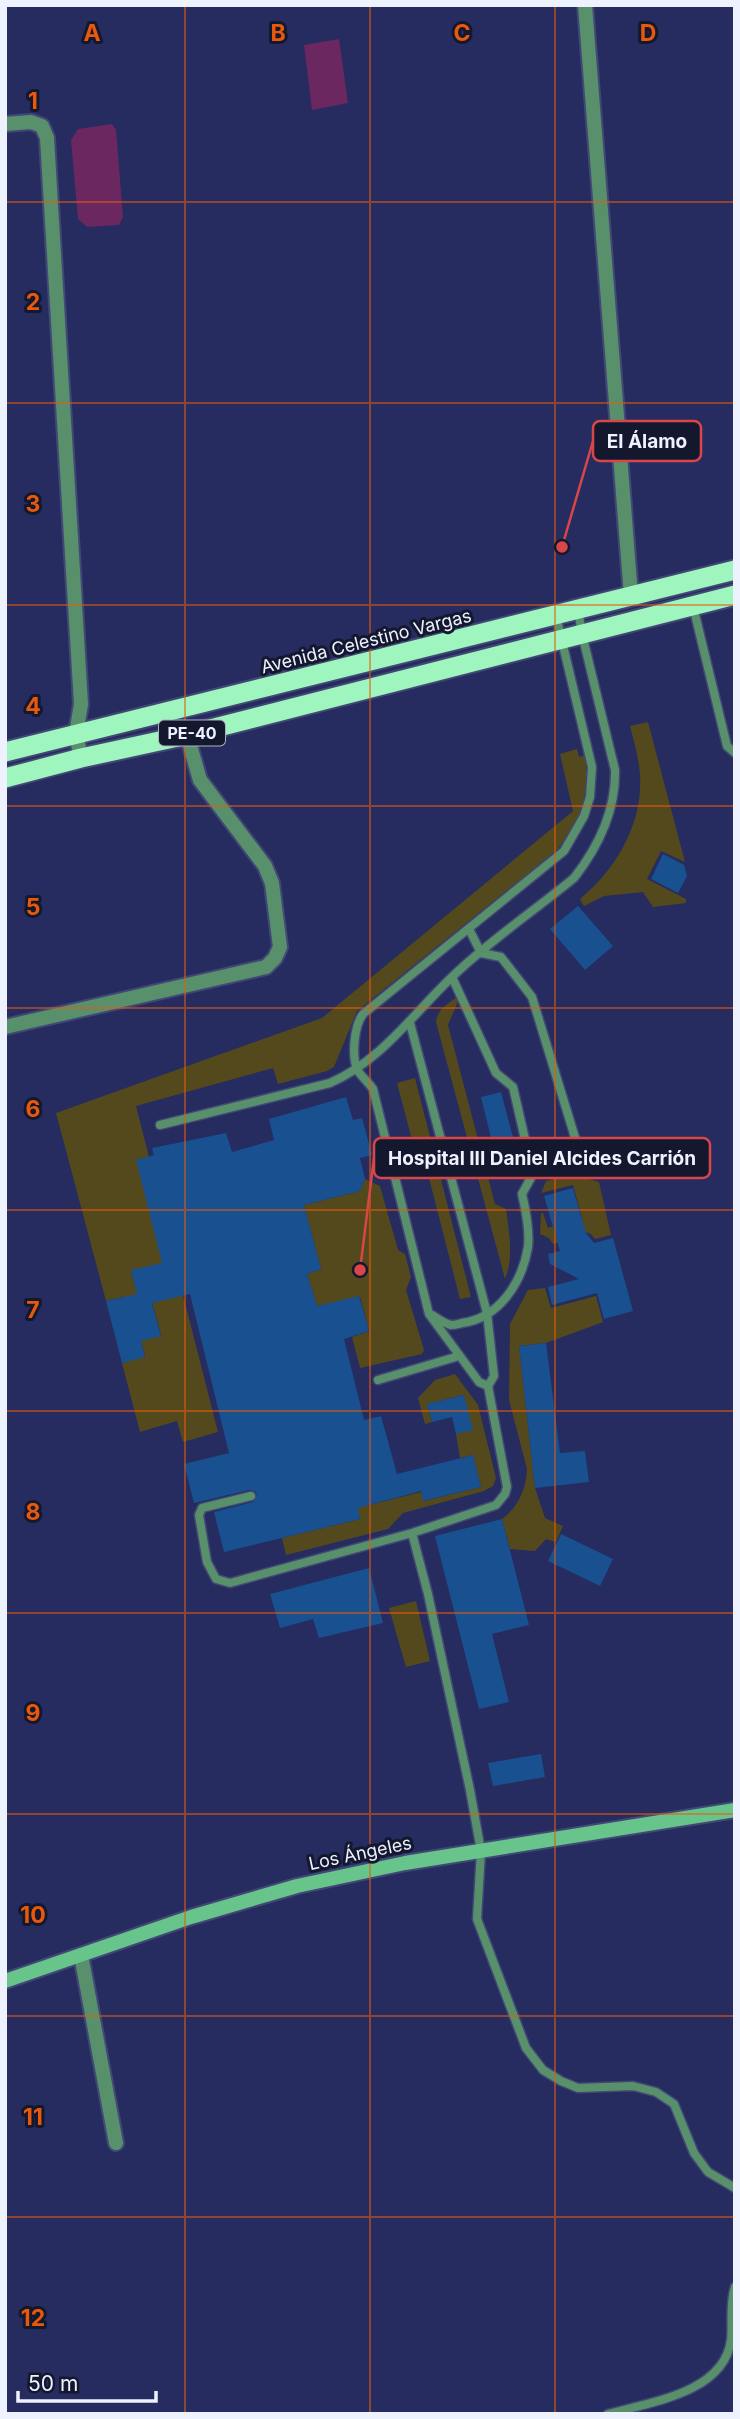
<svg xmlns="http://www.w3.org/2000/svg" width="740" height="2419" font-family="Inter,sans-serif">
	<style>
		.green { fill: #54491c; fill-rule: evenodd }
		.water { fill: #6b275f }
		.building { fill: #185090 }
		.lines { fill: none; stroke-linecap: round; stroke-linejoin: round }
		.service-casing { stroke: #424875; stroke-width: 11 }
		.minor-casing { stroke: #424875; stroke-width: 18 }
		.secondary-casing { stroke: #424875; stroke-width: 18 }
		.trunk-casing { stroke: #424875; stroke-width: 23 }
		.service { stroke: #58906c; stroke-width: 8 }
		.minor { stroke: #58906c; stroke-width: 14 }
		.secondary { stroke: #67c58b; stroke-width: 14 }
		.trunk { stroke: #9ef6be; stroke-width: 19 }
		.grid { fill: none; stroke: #e8590c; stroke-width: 2; stroke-opacity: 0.55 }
		.labels { text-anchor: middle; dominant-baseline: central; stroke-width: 6; stroke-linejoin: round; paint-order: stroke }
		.shield { fill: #14182f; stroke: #adb0c0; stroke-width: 2 }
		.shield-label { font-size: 16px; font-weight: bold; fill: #eef1fe }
		.street-label { font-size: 18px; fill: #eef1fe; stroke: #14182f }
		.grid-label { font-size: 23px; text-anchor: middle; font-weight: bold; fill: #e8590c; stroke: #14182f; stroke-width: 6; stroke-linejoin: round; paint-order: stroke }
		.leader { fill: none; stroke: #da4648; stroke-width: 2.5 }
		.callout-dot { fill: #da4648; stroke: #14182f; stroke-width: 2.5 }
		.callout { fill: #14182f; stroke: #da4648; stroke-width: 2.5 }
		.callout-label { font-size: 19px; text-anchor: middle; font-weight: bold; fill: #eef1fe }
	</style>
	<rect width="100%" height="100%" fill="#262c5f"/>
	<path class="green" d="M648 722 685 862 661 851 647 879 686 899V903L653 907 643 892 604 896 584 906 580 899C616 869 643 824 640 775 639 758 634 742 630 726Z
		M577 749 579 757 585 755C591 795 582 818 557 850L357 1011 334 1067 327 1071 278 1084 273 1068 136 1106 149 1157 136 1160 183 1295 218 1432 183 1442 177 1421 140 1432 122 1363 145 1356 136 1321 123 1297 106 1301 56 1113 322 1018 573 811 560 754ZM143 1268 161 1335 150 1339 131 1271Z
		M457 997 459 999 448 1025 495 1204 506 1209C509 1232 514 1258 505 1279L436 1022C438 1009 446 1005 457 997Z
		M415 1078 471 1297 460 1299 429 1178 421 1174 397 1083Z
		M573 1174 599 1182 611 1235 595 1239 591 1234 585 1232 566 1241 553 1244 549 1238 540 1234 541 1213H543L548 1228 582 1218 573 1185 541 1193 546 1181Z
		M365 1179 380 1186 398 1250 405 1254 411 1277 406 1290 424 1350 422 1354 360 1368 352 1337 369 1331 360 1297 317 1306 307 1274 321 1269 304 1205 360 1191Z
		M545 1288 551 1308 596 1296 603 1322 546 1343 519 1346 535 1488 545 1518 563 1526 556 1542 546 1539 535 1551 510 1549 502 1519C518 1507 526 1490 527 1469L509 1400 510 1324 528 1290Z
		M455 1374 478 1405 496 1478 493 1486 484 1491 403 1513 388 1529 286 1555 282 1538 360 1519 349 1475 354 1459 365 1506 421 1492 424 1501 481 1487 473 1455 460 1458 456 1434 464 1395 427 1404 432 1422 425 1424 418 1398 435 1380Z
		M416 1601 430 1661 406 1667 389 1608Z"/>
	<path class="water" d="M339 39 348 103 312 110 304 45Z
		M112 124 116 130 123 217 119 225 87 227 78 219 71 140 78 129Z"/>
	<path class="building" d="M663 854 684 865 687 876 678 893 651 879Z
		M578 906 613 946 585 970 550 929Z
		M501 1092 514 1141 493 1146 481 1097Z
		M346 1097 353 1120 362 1118 372 1155 360 1158 365 1179 360 1191 304 1205 321 1269 307 1274 317 1306 359 1296 369 1331 344 1339 364 1420 381 1416 397 1474 473 1455 481 1487 423 1501 421 1491 358 1508 360 1519 224 1552 214 1512 253 1502 257 1495 255 1491 249 1490 194 1503 184 1464 229 1453 190 1294 152 1303 161 1336 141 1341 145 1357 122 1363 106 1301 137 1294 131 1270 162 1263 136 1160 154 1155 152 1148 226 1133 232 1152 274 1140 269 1119Z
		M573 1188 586 1233 594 1243 613 1238 633 1311 604 1319 597 1293 552 1305 548 1287 579 1279 550 1264 548 1254 560 1251 544 1196Z
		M546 1343 560 1453 585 1451 589 1482 535 1488 519 1346Z
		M464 1395 473 1430 456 1434 452 1417 432 1422 427 1404Z
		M502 1519 529 1625 492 1634 509 1702 479 1709 435 1536Z
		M561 1534 613 1559 600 1586 548 1561Z
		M369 1568 383 1623 319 1638 313 1619 280 1628 270 1594Z
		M541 1754 545 1777 493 1786 488 1763Z"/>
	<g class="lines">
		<g class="service-casing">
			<path id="service" d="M693 606 727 746 735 753
				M469 929 481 953 501 957 532 997 577 1144
				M160 1125 330 1083C381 1061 413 1014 452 977 489 941 534 911 574 878 599 846 616 811 615 770L582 634 578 610
				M432 1315C437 1318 445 1324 451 1325 455 1325 458 1324 462 1323 499 1318 522 1283 528 1247 530 1230 526 1211 522 1194L533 1174 513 1087 496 1073 452 977
				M378 1380 459 1356
				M488 1386 479 1382 429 1314 373 1089C369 1083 362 1077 358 1071 351 1057 354 1026 363 1014L564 851 584 816 590 797 592 767 556 616
				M251 1496 202 1508 199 1515 207 1562 216 1579 230 1583 412 1533 496 1505 505 1494 507 1487 488 1386 494 1376 487 1313 410 1023
				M412 1533 428 1594 470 1790 481 1851 477 1919 526 2048 543 2070 561 2081 578 2088 633 2086 656 2092 674 2104 694 2153 708 2172 735 2188
				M608 2414C650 2402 724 2393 731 2340 733 2322 729 2305 735 2287"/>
		</g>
		<g class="minor-casing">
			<path id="minor" d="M585 5 631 596
				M5 124 31 122 42 126 47 138 81 704 76 734 81 758
				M5 1027 266 967 275 958 280 947 272 883 265 866 200 780 187 735
				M81 1955 116 2143"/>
		</g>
		<g class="secondary-casing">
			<path id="secondary" d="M5 1981 191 1917 297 1886 405 1863 735 1810"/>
		</g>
		<g class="trunk-casing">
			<path id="trunk" d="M5 752 735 570
				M5 778 81 758 187 735 735 595"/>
		</g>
		<use href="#service" class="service"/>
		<use href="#minor" class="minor"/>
		<use href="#secondary" class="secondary"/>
		<use href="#trunk" class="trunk"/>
	</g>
	<path class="grid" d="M185 5V2414M370 5V2414M555 5V2414M5 202H735M5 403H735M5 605H735M5 806H735M5 1008H735M5 1210H735M5 1411H735M5 1613H735M5 1814H735M5 2016H735M5 2217H735"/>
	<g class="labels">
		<rect class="shield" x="159" y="720.5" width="66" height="25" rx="5"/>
		<g class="shield-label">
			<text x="192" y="733">PE-40</text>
		</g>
		<g class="street-label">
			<text transform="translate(366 641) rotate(-14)">Avenida Celestino Vargas</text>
			<text transform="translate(360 1853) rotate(-12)">Los Ángeles</text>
		</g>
	</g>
	<g class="grid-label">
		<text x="92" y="41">A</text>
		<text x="278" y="41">B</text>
		<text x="462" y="41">C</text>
		<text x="648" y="41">D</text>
		<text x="33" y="109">1</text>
		<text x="33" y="310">2</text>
		<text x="33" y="512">3</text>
		<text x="33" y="714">4</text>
		<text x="33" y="915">5</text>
		<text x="33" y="1117">6</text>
		<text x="33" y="1318">7</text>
		<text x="33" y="1520">8</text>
		<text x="33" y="1721">9</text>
		<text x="33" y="1923">10</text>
		<text x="33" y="2125">11</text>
		<text x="33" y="2326">12</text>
	</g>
	<path class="leader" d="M562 547L593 441M360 1270L374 1158"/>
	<g class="callout-dot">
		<circle cx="562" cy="547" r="7"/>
		<circle cx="360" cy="1270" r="7"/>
	</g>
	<g class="callout">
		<rect x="593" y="421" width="108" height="40" rx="7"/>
		<rect x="374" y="1138" width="336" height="40" rx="7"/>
	</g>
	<g class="callout-label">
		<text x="647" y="448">El Álamo</text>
		<text x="542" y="1165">Hospital III Daniel Alcides Carrión</text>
	</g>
	<rect width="740" height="2419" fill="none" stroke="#eef1fe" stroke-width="14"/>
	<path d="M18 2391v10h138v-10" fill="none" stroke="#eef1fe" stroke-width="3.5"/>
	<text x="28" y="2391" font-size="21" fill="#eef1fe" stroke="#14182f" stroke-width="5" paint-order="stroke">50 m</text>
</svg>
